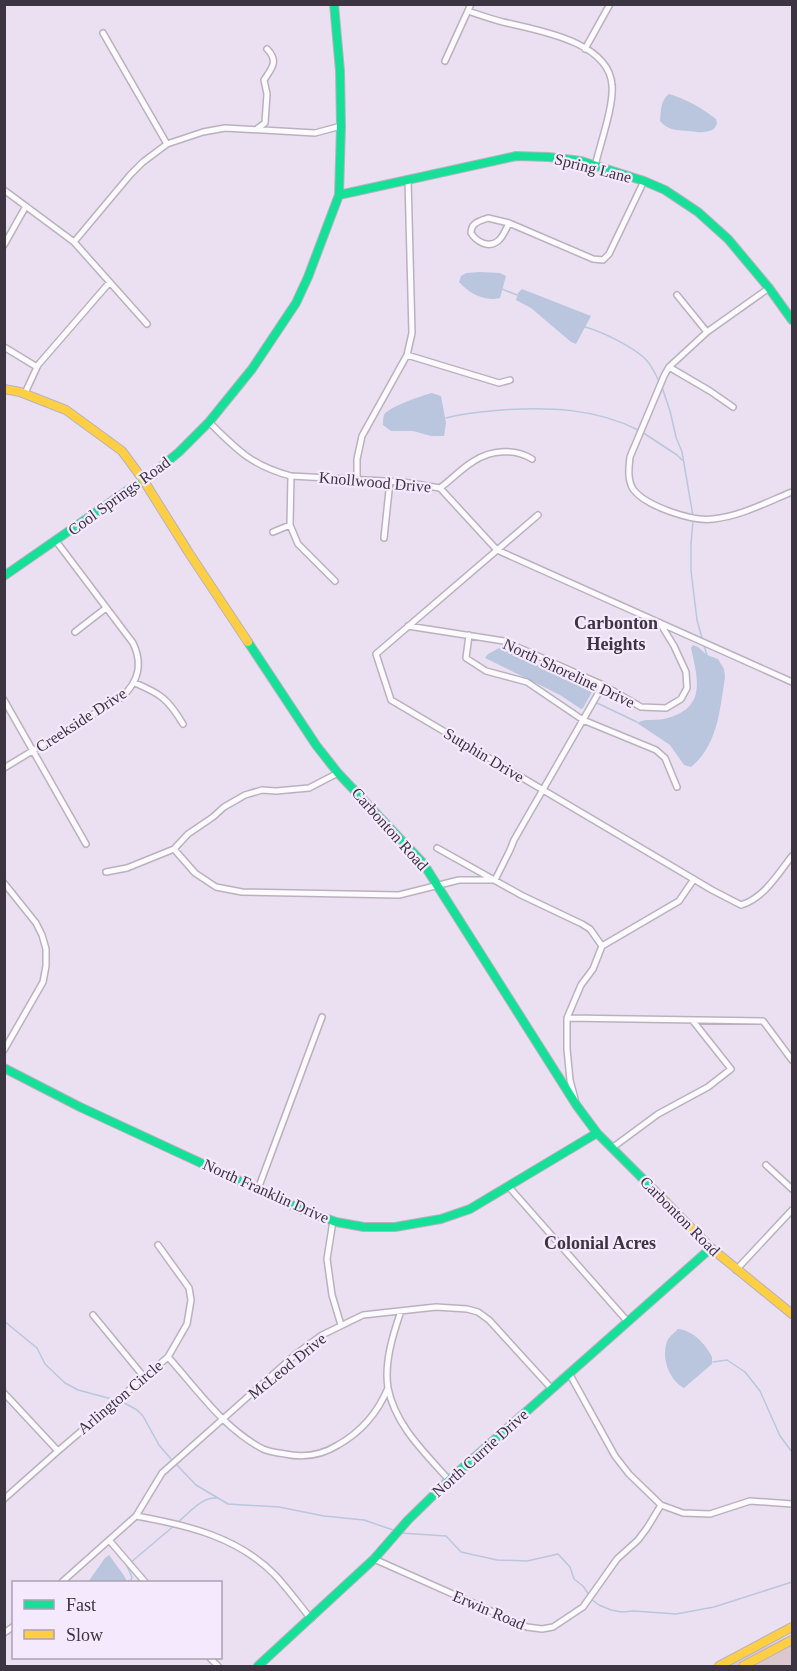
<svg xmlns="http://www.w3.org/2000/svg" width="797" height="1671" font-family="Georgia,serif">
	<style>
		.green { fill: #ddc7cf }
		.water { fill: #b9c6dd }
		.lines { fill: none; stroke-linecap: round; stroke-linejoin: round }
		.stream { stroke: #b9c6dd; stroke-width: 1.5 }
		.street-casing { stroke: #bab1bf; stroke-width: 8 }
		.fast-casing { stroke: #bab1bf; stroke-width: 10 }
		.slow-casing { stroke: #bab1bf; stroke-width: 10 }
		.street { stroke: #fcfafd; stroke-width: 5 }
		.fast { stroke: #16e098; stroke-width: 8 }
		.slow { stroke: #ffcf43; stroke-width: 8 }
		.labels { text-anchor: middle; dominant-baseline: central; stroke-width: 4.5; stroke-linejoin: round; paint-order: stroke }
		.street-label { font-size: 16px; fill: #3c3441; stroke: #f5e9fd }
		.neighbourhood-label { font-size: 18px; font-weight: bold; fill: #3c3441; stroke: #f5e9fd }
	</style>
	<rect width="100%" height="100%" fill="#ebe0f1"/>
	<path class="green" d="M792 1634V1666H727Z"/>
	<path class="water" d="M669 94C686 99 702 108 716 119L717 124 714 129C705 134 698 132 689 131 677 130 669 131 660 121 661 111 660 101 669 94Z
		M481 272 500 273 506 276 500 298C484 302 469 293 459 282L461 276 466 273Z
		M522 289 591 316 576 344 571 342 531 308 516 300 518 293Z
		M432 393 441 396 446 423 444 436H431L413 431H391L383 425C383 422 383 418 384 415 388 407 423 395 432 393Z
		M693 645 698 647 707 655 718 659 724 669 725 677C720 709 718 745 691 767L684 765 670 745 637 723C645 718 655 721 664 719 707 709 698 680 691 648Z
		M501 647 592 692 583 708 581 709 560 695 485 658 488 654Z
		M678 1329C692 1330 706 1344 712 1357V1364L684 1388C670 1381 662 1360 666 1345 667 1338 673 1334 678 1329Z
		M109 1555 125 1577 127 1582H88L105 1558Z"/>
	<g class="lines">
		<path class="stream" d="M502 289 517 295
			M585 327C601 331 638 349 648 362 653 368 656 376 660 383
			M662 387 670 411 676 437 682 452 693 516
			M446 418C464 413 482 412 501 410 548 407 595 408 638 430
			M642 432 677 455 682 460
			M693 521 691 544V571L697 620 702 638
			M704 646 707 655
			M595 702 637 722
			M4 1321 37 1348 45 1364 65 1383 78 1390 112 1399
			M713 1362 727 1360 745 1372 760 1391 780 1436 792 1452
			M121 1401 137 1410 143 1416 159 1445 171 1459
			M176 1464 196 1485 228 1504 279 1507 324 1516 364 1520 396 1531
			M178 1522C189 1513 202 1497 216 1498
			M400 1533 446 1536 461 1552 497 1560 527 1561 558 1554 570 1567 574 1579 583 1586 589 1595
			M130 1563 175 1525
			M127 1566 132 1577 131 1580 127 1582
			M591 1599 599 1605 611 1610 622 1612 634 1611 676 1614 714 1607 792 1582"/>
		<g class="street-casing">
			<path id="street" d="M468 11C480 15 491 19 503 22 536 30 609 41 612 85 614 106 600 144 595 166
				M103 33 167 144
				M585 49 610 4
				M445 61 471 4
				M258 128 265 123 267 94 264 80C272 68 279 61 267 49
				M4 190 74 242 147 324
				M488 218 509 223C506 229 503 237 498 241 488 249 476 241 471 233 471 223 479 221 488 218Z
				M509 223 593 259 603 260 609 254 644 181
				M74 242 130 175 143 162 167 144 203 132 225 128 315 133 341 126
				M4 245 26 206
				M769 288 707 332 669 367 664 376 630 457C629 467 627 479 633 489 645 506 693 522 713 519 741 516 767 502 792 492
				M677 295 707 332
				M4 347 37 367
				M407 355 499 383 510 380
				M669 367 710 391 733 407
				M25 393 38 365 109 283
				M209 422C236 449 252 466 291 476L403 482 440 488 497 550 792 682
				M291 476 290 525 298 544 335 581
				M357 479V459L362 436 407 355 412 333 408 179
				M440 488C452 479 462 468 474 461 491 450 515 448 532 459
				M538 515 376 654 391 700 712 890 741 905C764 898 778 874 792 856
				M273 532 290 525
				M384 538 390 481
				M408 626 504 641 603 685 641 707 666 708 681 699 687 688 686 672 674 646 660 623
				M75 632 106 608
				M469 635 466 658 486 671 527 682 583 720 656 750 665 758 677 787
				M135 683C161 694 168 699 183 724
				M4 700 86 844
				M4 768 122 697C139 681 143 664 133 643L56 541
				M437 848 521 895 582 924 590 929 602 946
				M174 849 195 873 216 887 242 892 399 895 459 880H495L510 850 514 840 603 685
				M106 872 127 868 174 849 188 834 213 817 224 807 245 795 262 790 276 791 309 788 338 773
				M4 883 36 923 42 935 46 949V966L43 982 4 1050
				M567 1018 763 1021 792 1060
				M575 1099 570 1080 567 1049V1018L581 985 593 969 602 946 679 901 694 879
				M612 1148 658 1114 708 1087 731 1069 693 1021
				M766 1165 792 1189
				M508 1186 628 1322
				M258 1189 322 1017
				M333 1221 327 1259 332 1295 341 1325
				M736 1270 792 1210
				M401 1311C393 1334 384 1363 388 1388 395 1425 425 1453 449 1480
				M93 1315 144 1377
				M168 1357C197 1389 224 1429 263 1449 270 1452 278 1453 285 1454 304 1458 322 1455 338 1445 361 1432 378 1412 388 1388
				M569 1373 615 1456 629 1474 661 1505 683 1513 710 1514 750 1501 792 1504
				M4 1393 58 1451
				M4 1499 58 1451 168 1357 187 1324 191 1300 189 1288 158 1245
				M136 1516C187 1525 238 1537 275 1575 288 1589 299 1604 311 1619
				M109 1540 145 1582
				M374 1559 527 1627 542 1629 553 1627 583 1607 617 1559 638 1540 647 1528 661 1505
				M62 1582 136 1516 162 1473 296 1354 322 1335 363 1315 436 1307 467 1309 478 1312 489 1320 551 1388
				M4 1633 14 1626
				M210 1658 218 1666"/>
		</g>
		<g class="fast-casing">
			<path id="fast" d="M339 195 516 156 549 157 581 161 644 181 665 190 698 212 728 239 769 288 792 320
				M4 576 128 490 144 481 179 452 209 422 252 369 296 303 308 277 339 195 341 126 340 71 334 4
				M248 642 316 745 338 773 423 863 577 1106 597 1133 665 1201
				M4 1068 80 1107 300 1209 336 1222 364 1227H395L441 1219 470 1209 597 1133
				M258 1666 374 1559 408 1520 449 1480 711 1248"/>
		</g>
		<g class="slow-casing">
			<path id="slow" d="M4 389 20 392 66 410 122 451 144 481 189 553 248 642
				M665 1201 711 1248 792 1314
				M719 1666 792 1627
				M743 1666 792 1640"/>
		</g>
		<use href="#street" class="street"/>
		<use href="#fast" class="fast"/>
		<use href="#slow" class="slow"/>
	</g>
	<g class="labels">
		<g class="street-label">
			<text transform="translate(593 168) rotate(14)">Spring Lane</text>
			<text transform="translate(375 482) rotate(5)">Knollwood Drive</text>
			<text transform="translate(119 496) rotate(-36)">Cool Springs Road</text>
			<text transform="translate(569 673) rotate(25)">North Shoreline Drive</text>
			<text transform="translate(81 720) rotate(-33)">Creekside Drive</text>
			<text transform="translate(484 755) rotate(31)">Sutphin Drive</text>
			<text transform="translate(390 829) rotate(48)">Carbonton Road</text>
			<text transform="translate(266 1191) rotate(24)">North Franklin Drive</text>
			<text transform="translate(680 1216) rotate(45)">Carbonton Road</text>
			<text transform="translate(287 1366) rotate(-39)">McLeod Drive</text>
			<text transform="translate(120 1397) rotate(-40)">Arlington Circle</text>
			<text transform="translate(480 1453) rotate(-42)">North Currie Drive</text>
			<text transform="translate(489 1610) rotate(23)">Erwin Road</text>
		</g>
		<g class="neighbourhood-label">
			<text x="616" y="623">Carbonton<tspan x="616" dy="21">Heights</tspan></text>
			<text x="600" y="1243">Colonial Acres</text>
		</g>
	</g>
	<rect width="797" height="1671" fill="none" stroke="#3c3441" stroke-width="12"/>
	<rect x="12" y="1581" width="210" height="78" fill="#f5e9fd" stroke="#aba1b2" stroke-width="1.5"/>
	<rect x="24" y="1600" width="30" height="9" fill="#16e098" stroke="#aba1b2" stroke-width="1.5"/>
	<text x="66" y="1611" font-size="18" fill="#3c3441">Fast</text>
	<rect x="24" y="1630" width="30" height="9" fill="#ffcf43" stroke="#aba1b2" stroke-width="1.5"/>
	<text x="66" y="1641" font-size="18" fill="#3c3441">Slow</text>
</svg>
